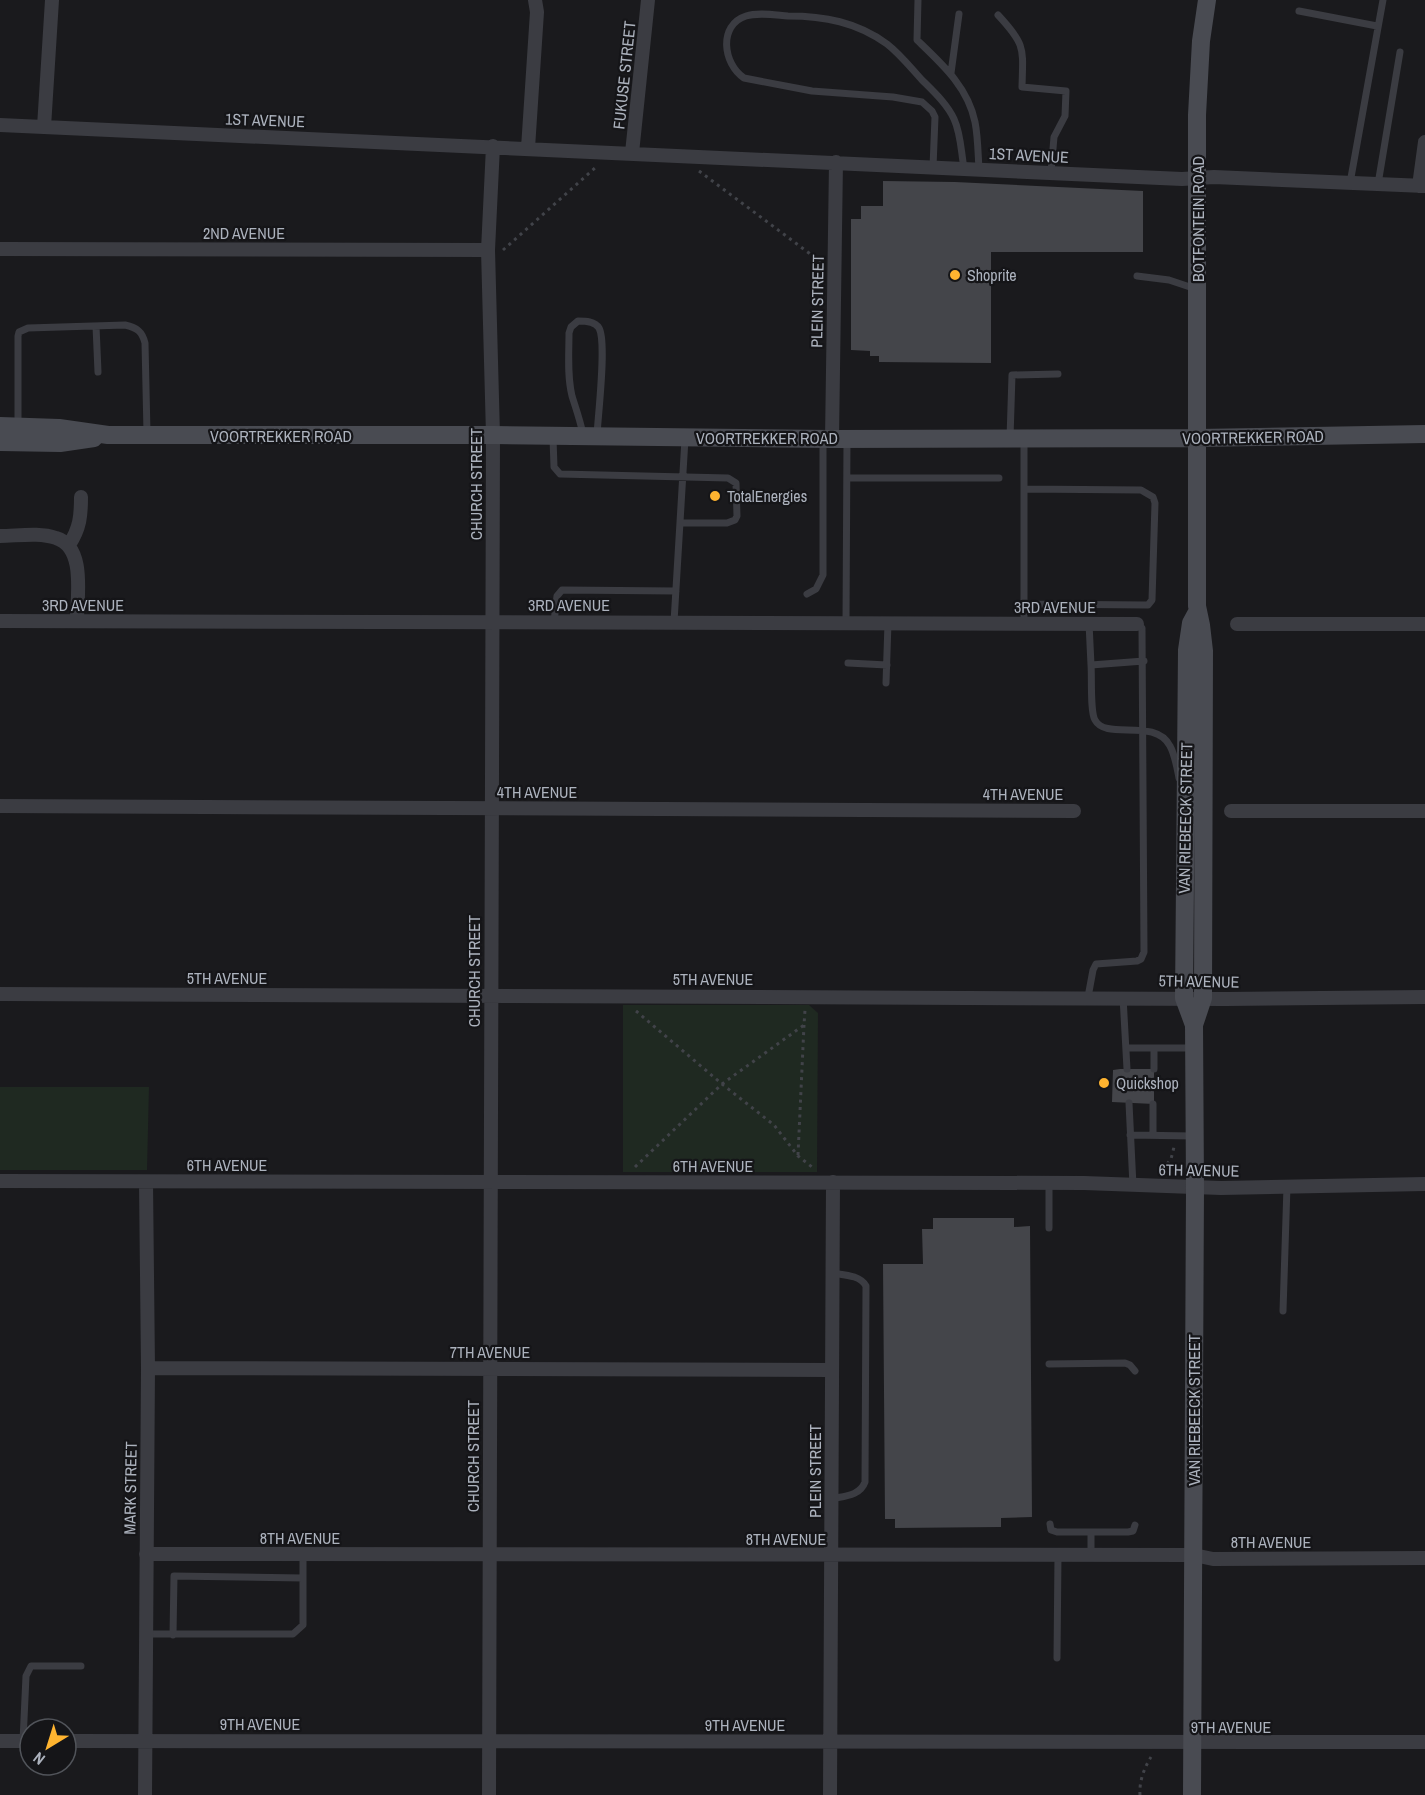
<svg xmlns="http://www.w3.org/2000/svg" width="1425" height="1795" font-family="'Archivo Narrow',sans-serif">
	<style>
		.green { fill: #1f2921 }
		.building { fill: #44454a }
		.lines { fill: none; stroke-linecap: round; stroke-linejoin: round }
		.path { stroke: #414349; stroke-width: 3; stroke-dasharray: 3 4.5; stroke-linecap: butt }
		.service { stroke: #3b3c42; stroke-width: 7 }
		.minor { stroke: #3b3c42; stroke-width: 14 }
		.secondary { stroke: #494b52; stroke-width: 18 }
		.poi-dot { fill: #ffb430; stroke: #151518; stroke-width: 2 }
		.labels { text-anchor: middle; dominant-baseline: central; stroke-width: 4.5; stroke-linejoin: round; paint-order: stroke }
		.street-label { font-size: 16px; fill: #acb2bd; stroke: #151518 }
		.poi-label { font-size: 16px; fill: #acb2bd; stroke: #151518; text-anchor: start }
	</style>
	<rect width="100%" height="100%" fill="#1a1a1d"/>
	<path class="green" d="M623 1005H809L818 1013 817 1172H623Z
		M0 1087H149L147 1170H0Z"/>
	<path class="building" d="M883 181 955 182 1143 191V252H991V363L879 362V356H870V351L851 350V219H861V206H883Z
		M1120 1069H1154V1104L1112 1102 1113 1070Z
		M933 1218H1014V1227L1030 1226 1032 1517 1001 1518V1527L895 1528V1519H885L883 1264H923L922 1229H933Z"/>
	<g class="lines">
		<path class="path" d="M699 171 821 262
			M503 250 596 167
			M636 1011 722 1084 774 1125 798 1156 812 1167
			M798 1155 804 1025
			M1167 1164 1171 1159 1174 1147
			M635 1167 722 1084 804 1025 805 1010
			M1140 1795C1139 1782 1144 1768 1151 1757"/>
		<path class="service" d="M918 0 917 40C942 64 968 87 975 122 978 137 978 154 979 169
			M1299 11 1377 26
			M998 15C1026 45 1023 48 1022 87L1066 91 1065 116 1054 137 1051 172
			M951 73 959 14
			M933 167 935 117 932 111 922 102 893 97 812 91 744 78C723 64 718 25 746 16 758 12 775 15 788 16 824 16 857 22 887 44 900 54 911 68 922 80 934 92 947 104 954 119 961 134 961 152 964 168
			M1350 183 1383 0
			M1378 184 1400 52
			M1137 276 1169 280 1196 289
			M96 326 98 372
			M18 425V336L19 332 28 328 125 325C137 328 142 331 145 343L147 433
			M583 434C580 420 576 409 572 396 567 376 569 354 569 333L571 327 578 321C585 321 595 321 599 328 607 342 598 415 597 435
			M553 438 554 467 560 474 728 478 736 483 737 516 735 520 727 523H680
			M1010 438 1012 375 1058 374
			M1024 440V623
			M847 478H999
			M1024 489 1141 490 1153 497 1155 503 1152 600 1148 605 1024 604
			M807 594 816 589 823 575V441
			M554 622 557 596 562 590 676 591
			M674 622 685 439
			M846 623 847 439
			M1089 623 1091 665
			M1144 661 1091 665C1092 676 1090 712 1095 720 1106 741 1155 717 1170 746 1175 755 1177 768 1179 778
			M848 663 887 665
			M886 683 888 623
			M1088 997 1093 970 1096 964 1137 961 1141 959 1144 952 1142 628 1137 624
			M1123 997 1127 1069
			M1126 1048H1192
			M1154 1069V1048
			M1129 1103 1133 1186
			M1130 1135 1193 1136
			M1153 1135V1104
			M1049 1183V1228
			M1283 1311 1287 1186
			M1049 1364 1125 1363 1130 1365 1135 1371
			M831 1499C844 1496 860 1496 865 1482L866 1286C860 1275 844 1275 832 1273
			M1050 1524 1051 1530 1057 1532H1128L1133 1531 1135 1525
			M1091 1532V1555
			M146 1634H293L303 1625V1555
			M173 1635 174 1576 303 1578
			M1057 1658 1058 1555
			M23 1741 26 1676 31 1666H81"/>
		<path class="minor" d="M0 125 1182 179 1214 177 1425 186
			M44 127 52 0
			M528 148 537 12 535 0
			M632 153 648 0
			M1419 186 1425 142
			M0 249 488 250
			M832 439 836 162
			M0 536C17 536 39 532 56 538 86 547 77 596 77 621
			M69 545C80 528 81 516 81 497
			M0 621 1137 624
			M1237 624H1425
			M0 806 1074 811
			M1231 811H1425
			M0 994 1226 999 1425 997
			M0 1181 1084 1183 1221 1188 1425 1184
			M148 1368 832 1370
			M146 1554 1194 1555 1213 1559 1425 1558
			M0 1741H30
			M66 1741 1425 1742
			M145 1795 148 1368 146 1182
			M489 1795 493 435 488 250 493 146
			M830 1795 833 1182"/>
		<path class="secondary" d="M0 426 59 428 108 435H493L832 439 1198 438 1425 434
			M0 442 60 443 94 438
			M1194 1025 1184 998 1187 650 1191 623 1197 612
			M1192 1795 1195 1188 1194 1025 1203 998 1204 651 1201 625 1197 606V115L1201 41 1207 0"/>
	</g>
	<g class="poi-dot">
		<circle cx="955" cy="275" r="6"/>
		<circle cx="715" cy="496" r="6"/>
		<circle cx="1104" cy="1083" r="6"/>
	</g>
	<g class="labels">
		<g class="street-label">
			<text transform="translate(624 75) rotate(-84)">FUKUSE STREET</text>
			<text transform="translate(265 120) rotate(2)">1ST AVENUE</text>
			<text transform="translate(1029 155) rotate(3)">1ST AVENUE</text>
			<text transform="translate(1198 219) rotate(-90)">BOTFONTEIN ROAD</text>
			<text x="244" y="233">2ND AVENUE</text>
			<text transform="translate(817 301) rotate(-89)">PLEIN STREET</text>
			<text x="281" y="436">VOORTREKKER ROAD</text>
			<text transform="translate(1253 437) rotate(-1)">VOORTREKKER ROAD</text>
			<text x="767" y="438">VOORTREKKER ROAD</text>
			<text transform="translate(476 484) rotate(-90)">CHURCH STREET</text>
			<text x="83" y="605">3RD AVENUE</text>
			<text x="569" y="605">3RD AVENUE</text>
			<text x="1055" y="607">3RD AVENUE</text>
			<text x="537" y="792">4TH AVENUE</text>
			<text x="1023" y="794">4TH AVENUE</text>
			<text transform="translate(1185 818) rotate(-89)">VAN RIEBEECK STREET</text>
			<text transform="translate(474 971) rotate(-90)">CHURCH STREET</text>
			<text x="227" y="978">5TH AVENUE</text>
			<text x="713" y="979">5TH AVENUE</text>
			<text transform="translate(1199 981) rotate(1)">5TH AVENUE</text>
			<text x="227" y="1165">6TH AVENUE</text>
			<text x="713" y="1166">6TH AVENUE</text>
			<text transform="translate(1199 1170) rotate(1)">6TH AVENUE</text>
			<text x="490" y="1352">7TH AVENUE</text>
			<text transform="translate(1194 1410) rotate(-90)">VAN RIEBEECK STREET</text>
			<text transform="translate(473 1456) rotate(-90)">CHURCH STREET</text>
			<text transform="translate(815 1471) rotate(-90)">PLEIN STREET</text>
			<text transform="translate(130 1488) rotate(-89)">MARK STREET</text>
			<text x="300" y="1538">8TH AVENUE</text>
			<text x="786" y="1539">8TH AVENUE</text>
			<text x="1271" y="1542">8TH AVENUE</text>
			<text x="260" y="1724">9TH AVENUE</text>
			<text x="745" y="1725">9TH AVENUE</text>
			<text x="1231" y="1727">9TH AVENUE</text>
		</g>
		<g class="poi-label">
			<text x="967" y="275">Shoprite</text>
			<text x="727" y="496">TotalEnergies</text>
			<text x="1116" y="1083">Quickshop</text>
		</g>
	</g>
	<g transform="translate(48 1747) rotate(218)"><circle r="28" fill="#151518" stroke="#51545a" stroke-width="1.5"/>
	<path d="M0-4.5L10 22L0 15L-10 22Z" fill="#ffb430"/>
	<text y="-9" font-size="16" font-weight="bold" text-anchor="middle" fill="#acb2bd">N</text>
	</g>
</svg>
